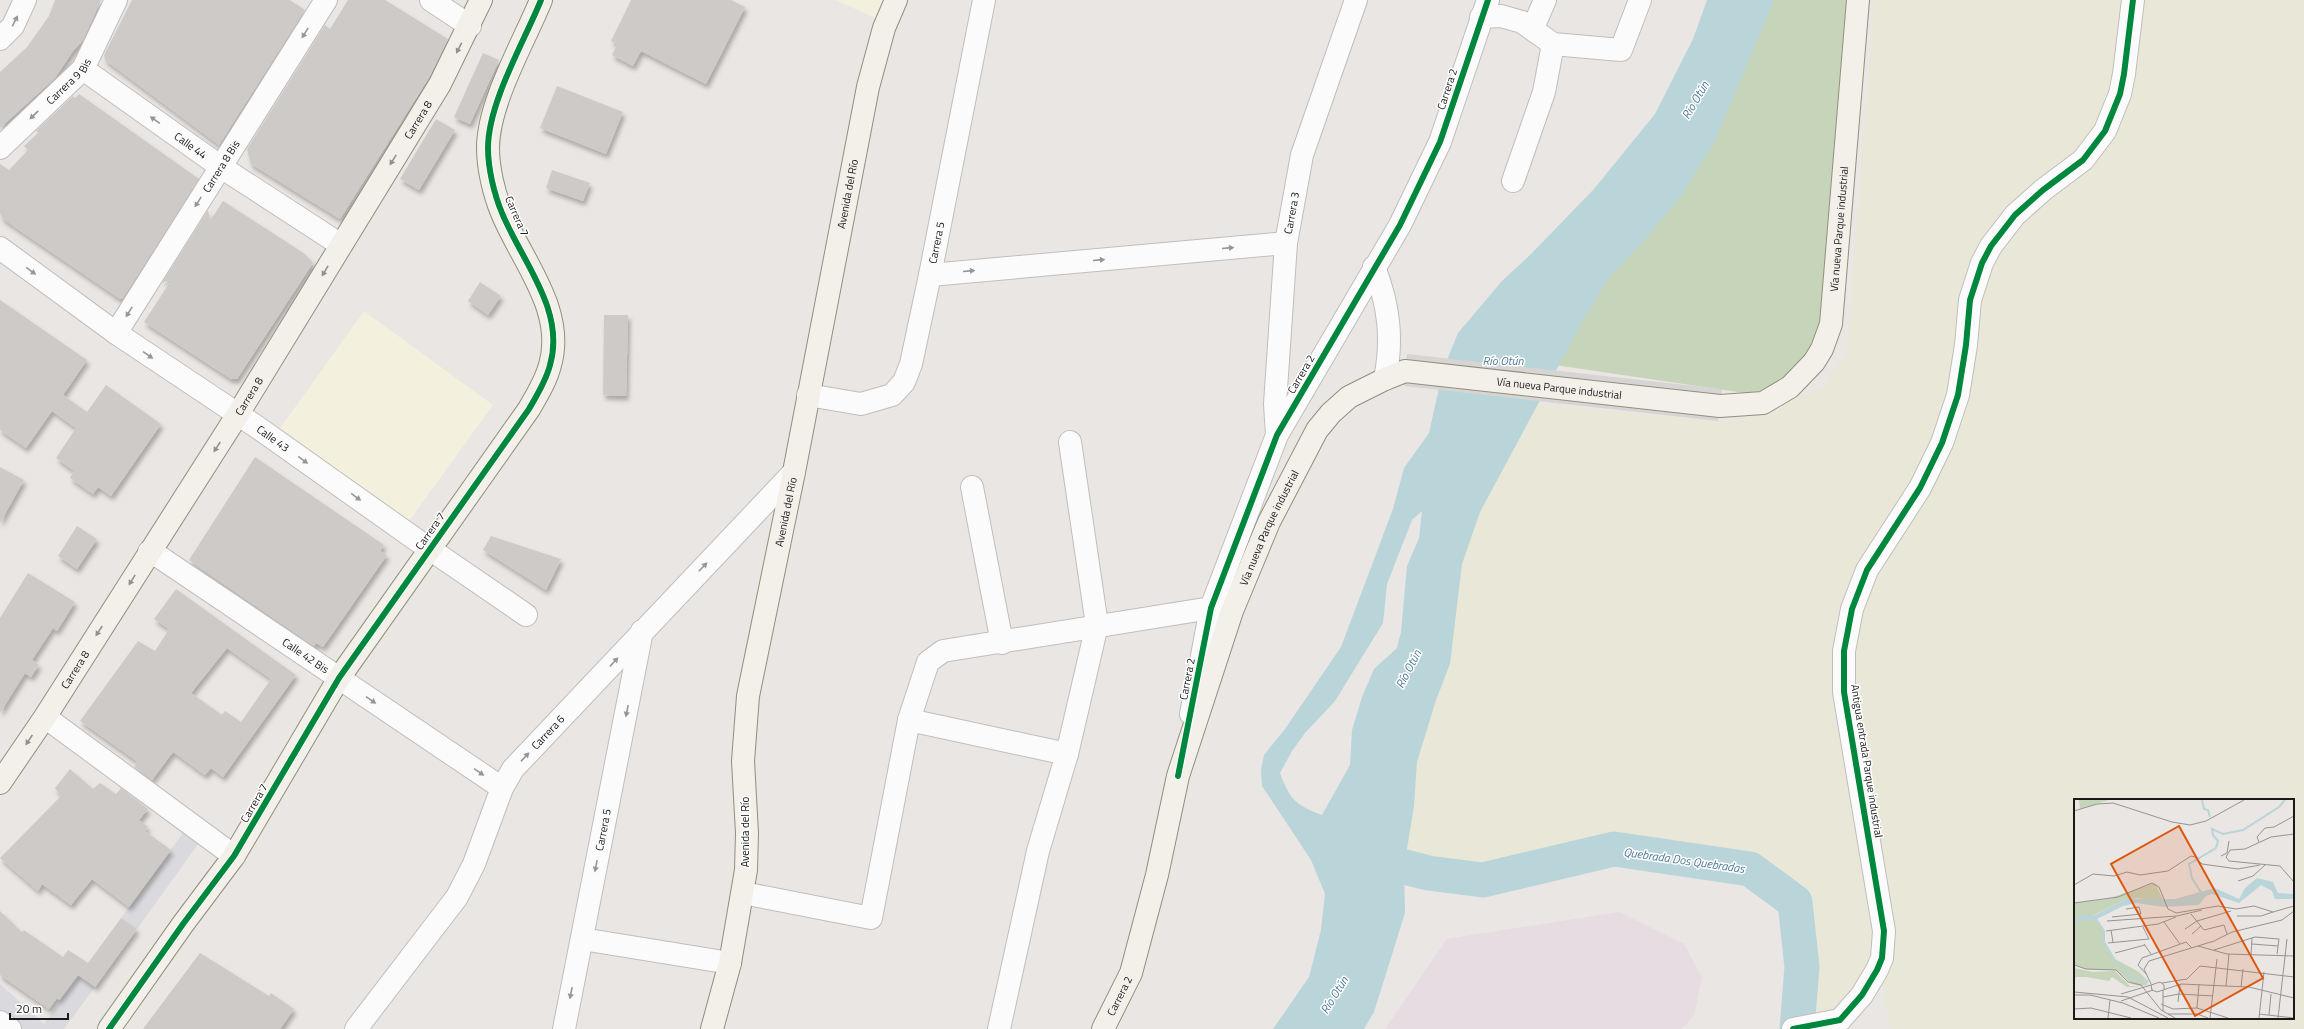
<svg xmlns="http://www.w3.org/2000/svg" width="2304" height="1029" font-family="'Titillium Web',sans-serif">
	<style>
		.industrial { fill: #e6dce2 }
		.education { fill: #f3f0de }
		.farmland { fill: #e9e7d7; fill-rule: evenodd }
		.forest { fill: #c6d4ba }
		.plaza { fill: #dad9dd }
		.water { fill: #b9d5d9; fill-rule: evenodd }
		.pier { fill: #d6d5d4 }
		.lines { fill: none; stroke-linecap: round; stroke-linejoin: round }
		.river { stroke: #b9d5d9; stroke-width: 35 }
		.building { fill: #cecac8; fill-rule: evenodd; filter: url(#shadow) }
		.minor-casing { stroke: #c0bebd; stroke-width: 24 }
		.tertiary-casing { stroke: #c0bebd; stroke-width: 24 }
		.secondary-casing { stroke: #908f7e; stroke-width: 24 }
		.minor { stroke: #fcfbfb; stroke-width: 22 }
		.tertiary { stroke: #fcfbfb; stroke-width: 22 }
		.secondary { stroke: #f2f0e9; stroke-width: 22 }
		.cycleway-casing { stroke: #fff; stroke-width: 8 }
		.cycleway { stroke: #00873e; stroke-width: 6 }
		.oneway { fill: #969696 }
		.oneway2 { fill: #91908c }
		.labels { text-anchor: middle; dominant-baseline: central; stroke-width: 3; stroke-linejoin: round; paint-order: stroke }
		.street-label { font-size: 11px; fill: #1a1a1a; stroke: #fff }
		.water-label { font-size: 12px; font-style: italic; fill: #4f7a98; stroke: #fff }
		.inset-river { fill: none; stroke: #b9d5d9; stroke-width: 2 }
		.inset-road { fill: none; stroke: #969493; stroke-width: 1 }
		.view { fill: #de560d; fill-opacity: 0.15; stroke: #de560d; stroke-width: 2 }
		.inset-edge { fill: none; stroke: #1a1a1a; stroke-width: 2 }
	</style>
	<defs>
		<filter id="shadow"><feDropShadow dx="2.5" dy="4.5" stdDeviation="2" flood-color="#0004"/></filter>
	</defs>
	<rect width="100%" height="100%" fill="#e9e6e3"/>
	<path class="industrial" d="M1619 912 1684 944 1702 977 1694 1015 1682 1029H1385L1447 939Z"/>
	<path class="education" d="M836 0H896L886 23Z
		M364 311 493 405 409 521 280 428Z"/>
	<path class="farmland" d="M1874 0H2304V1029H1891L1884 998 1882 958 1862 995 1818 1024 1798 1015 1795 902 1750 869 1593 854 1483 880 1404 867 1370 858 1498 401 1727 422 1823 389 1847 350ZM1849 627 1860 794 1834 722ZM2075 800H2293V1018H2075Z"/>
	<path class="forest" d="M1766 0H1858L1831 324 1790 387 1745 393 1521 360Z"/>
	<path class="plaza" d="M191 822 206 833 137 929 121 918Z
		M79 975 95 987 64 1029H10L0 1022V984L44 1024Z"/>
	<path class="water" d="M1707 0H1774L1715 141 1680 198 1642 243 1608 279 1581 324 1480 512 1462 564 1450 664 1436 700 1417 762 1414 806 1404 867 1405 913 1374 1012 1364 1029H1273L1309 977 1321 930 1325 894 1311 860 1262 786 1261 770 1264 755 1285 729 1341 647 1393 509 1404 468 1429 433 1443 370 1458 333 1502 281 1531 254 1594 189 1655 114 1693 39ZM1422 511 1419 538 1407 566 1401 632 1397 648 1374 669 1362 697 1352 730 1350 765 1322 815C1296 805 1290 800 1280 773L1292 751 1305 733 1335 701 1383 623 1387 584 1412 520Z"/>
	<path class="pier" d="M1407 354 1722 389 1718 421 1404 386Z"/>
	<g class="lines">
		<path class="river" d="M1370 858 1428 873 1483 880 1614 849 1750 869 1795 902 1802 967 1797 1029"/>
	</g>
	<path class="building" d="M55 0H101L83 40 73 51 55 78 0 128V72L27 47 49 16Z
		M132 0H290L305 10 219 145 105 60 104 55Z
		M348 0H385L448 39 430 76 340 219 251 164 247 149 325 25 330 29Z
		M631 0H731L745 7 706 84 641 51 633 66 612 55 617 44 611 41Z
		M483 53 499 60 470 124 454 117Z
		M557 86 623 112 606 154 540 128Z
		M79 94 199 179 123 298 120 299 3 219 0 213V164L9 170 28 150 24 146 38 133 36 131 73 96 75 98Z
		M436 119 455 130 419 190 400 179Z
		M552 170 590 183 583 201 546 188Z
		M223 201 305 254 313 263 237 379H231L144 322 172 279 162 283 208 210 210 221Z
		M480 282 501 296 488 315 468 301Z
		M0 300 87 360 63 395 87 412 106 385 161 424 111 496 98 487 93 494 70 478 74 471 56 458 76 428 52 411 26 448 0 430Z
		M604 315H628L626 396 603 395Z
		M255 457 384 545 380 551 387 555 323 647 316 643 314 646 189 560Z
		M0 467 24 480 0 523Z
		M77 526 97 539 77 569 58 556Z
		M491 536 561 559 546 590 483 550Z
		M28 573 75 602 57 631 53 628 32 660 39 665 31 677 25 673 0 713V618Z
		M176 589 296 675 223 777 211 768 205 775 173 752 152 780 134 767 138 762 80 721 138 641 155 651 169 629 154 619ZM227 648 271 679 241 722 225 711 222 715 191 693Z
		M70 769 93 789 100 783 116 794 121 788 148 809 139 820 148 827 145 831 171 850 129 907 92 879 71 905 42 884 38 891 0 858 61 796 55 788Z
		M0 911 22 932 24 930 63 957 68 950 88 963 121 918 137 929 95 987 78 975 59 1000 57 998 49 1009 0 975Z
		M200 953 269 996 271 993 294 1009 280 1029H143Z"/>
	<g class="lines">
		<g class="minor-casing">
			<g id="minor">
				<path d="M431 0 470 26"/>
				<path d="M1481 17 1501 16 1522 22 1553 44 1621 50 1640 0"/>
				<path d="M1533 28 1545 0"/>
				<path id="s1" d="M83 69 221 167 341 245"/>
				<path id="s2" d="M0 148 83 69 116 0"/>
				<path d="M1513 181 1544 92 1553 44"/>
				<path id="s3" d="M0 248 116 333 257 427 418 541 526 615"/>
				<path d="M1374 267C1389 305 1393 339 1385 379"/>
				<path d="M930 275 1286 243"/>
				<path id="s4" d="M116 333 326 0"/>
				<path id="s5" d="M808 395 861 404 892 395 904 382 911 364 930 275 984 0"/>
				<path id="s6" d="M1277 435 1275 404 1286 243 1302 155 1356 0"/>
				<path d="M972 487 1002 643"/>
				<path id="s7" d="M149 552 161 558 502 788"/>
				<path d="M1191 714 1211 608 1277 435 1400 225 1440 142 1488 0"/>
				<path d="M45 717 234 856"/>
				<path d="M909 720 1067 754"/>
				<path d="M743 893 871 918 909 720 928 662 943 651 1211 608"/>
				<path d="M582 939 730 963"/>
				<path d="M0 1022 10 1029"/>
				<path id="s8" d="M356 1029 457 897 474 864 502 788 513 769 794 472"/>
				<path id="s9" d="M564 1029 642 631"/>
				<path d="M999 1029 1038 851 1067 754 1097 625 1070 442"/>
				<path d="M1793 1029 1840 1020 1862 995 1877 970 1882 958 1884 931 1844 692V651L1852 609 1867 570 1920 488 1942 443 1958 395 1966 345 1970 300 1982 263 1991 246 2015 215 2043 190 2083 160 2105 131 2120 94 2124 74 2133 0"/>
			</g>
		</g>
		<g class="tertiary-casing">
			<path id="tertiary" d="M0 39 13 26 25 0"/>
		</g>
		<g class="secondary-casing">
			<g id="secondary">
				<path id="s10" d="M0 783 45 717 238 414 440 84 481 0"/>
				<path d="M109 1029 183 924 234 856 339 678 529 409C537 395 546 381 550 365 566 310 521 260 502 213 494 194 488 168 488 148 488 103 524 42 541 0"/>
				<path id="s11" d="M712 1029 730 963 746 870 747 833 743 761 748 696 794 472 868 87 884 28 896 0"/>
				<path id="s12" d="M1103 1029 1131 973 1157 875 1178 776 1232 611 1269 522 1317 430 1331 413 1349 397 1385 379 1405 371 1720 406 1763 403 1790 387 1814 362 1822 349 1831 324 1858 0"/>
			</g>
		</g>
		<use href="#minor" class="minor"/>
		<use href="#tertiary" class="tertiary"/>
		<use href="#secondary" class="secondary"/>
		<g class="cycleway-casing">
			<path id="cycleway" d="M1178 776 1211 608 1277 435 1400 225 1440 142 1488 0
				M109 1029 183 924 234 856 339 678 529 409C537 395 546 381 550 365 566 310 521 260 502 213 494 194 488 168 488 148 488 103 524 42 541 0
				M1793 1029 1840 1020 1862 995 1877 970 1882 958 1884 931 1844 692V651L1852 609 1867 570 1920 488 1942 443 1958 395 1966 345 1970 300 1982 263 1991 246 2015 215 2043 190 2083 160 2105 131 2120 94 2124 74 2133 0"/>
		</g>
		<use href="#cycleway" class="cycleway"/>
	</g>
	<defs><path id="oneway-solid" d="M-6-.8H1V-3.2L6.5 0L1 3.2V.8H-6Z"/></defs>
	<g class="oneway">
		<use href="#oneway-solid" transform="translate(15 21) rotate(-63)"/>
		<use href="#oneway-solid" transform="translate(305 33) rotate(122)"/>
		<use href="#oneway-solid" transform="translate(34 115) rotate(136)"/>
		<use href="#oneway-solid" transform="translate(155 120) rotate(-145)"/>
		<use href="#oneway-solid" transform="translate(198 202) rotate(122)"/>
		<use href="#oneway-solid" transform="translate(1228 248) rotate(-5)"/>
		<use href="#oneway-solid" transform="translate(1099 260) rotate(-5)"/>
		<use href="#oneway-solid" transform="translate(31 271) rotate(36)"/>
		<use href="#oneway-solid" transform="translate(969 271) rotate(-5)"/>
		<use href="#oneway-solid" transform="translate(129 312) rotate(122)"/>
		<use href="#oneway-solid" transform="translate(148 355) rotate(34)"/>
		<use href="#oneway-solid" transform="translate(303 460) rotate(36)"/>
		<use href="#oneway-solid" transform="translate(356 497) rotate(36)"/>
		<use href="#oneway-solid" transform="translate(703 567) rotate(-46)"/>
		<use href="#oneway-solid" transform="translate(614 662) rotate(-47)"/>
		<use href="#oneway-solid" transform="translate(371 700) rotate(34)"/>
		<use href="#oneway-solid" transform="translate(627 711) rotate(101)"/>
		<use href="#oneway-solid" transform="translate(525 757) rotate(-47)"/>
		<use href="#oneway-solid" transform="translate(479 772) rotate(34)"/>
		<use href="#oneway-solid" transform="translate(596 866) rotate(101)"/>
		<use href="#oneway-solid" transform="translate(571 993) rotate(101)"/>
	</g>
	<g class="oneway2">
		<use href="#oneway-solid" transform="translate(459 48) rotate(117)"/>
		<use href="#oneway-solid" transform="translate(393 160) rotate(122)"/>
		<use href="#oneway-solid" transform="translate(325 271) rotate(121)"/>
		<use href="#oneway-solid" transform="translate(217 447) rotate(123)"/>
		<use href="#oneway-solid" transform="translate(132 580) rotate(122)"/>
		<use href="#oneway-solid" transform="translate(99 631) rotate(123)"/>
		<use href="#oneway-solid" transform="translate(29 740) rotate(124)"/>
	</g>
	<g class="labels">
		<g class="street-label">
			<text stroke="none"><textPath href="#s2" startOffset="96">Carrera 9 Bis</textPath></text>
			<text transform="translate(1447 89) rotate(-72)">Carrera 2</text>
			<text stroke="none"><textPath href="#s10" startOffset="784">Carrera 8</textPath></text>
			<text stroke="none"><textPath href="#s1" startOffset="132">Calle 44</textPath></text>
			<text stroke="none"><textPath href="#s4" startOffset="197">Carrera 8 Bis</textPath></text>
			<text stroke="none"><textPath href="#s11" startOffset="849">Avenida del Río</textPath></text>
			<text stroke="none"><textPath href="#s6" startOffset="223">Carrera 3</textPath></text>
			<text transform="translate(517 216) rotate(66)">Carrera 7</text>
			<text stroke="none"><textPath href="#s12" startOffset="1310">Vía nueva Parque industrial</textPath></text>
			<text stroke="none"><textPath href="#s5" startOffset="247">Carrera 5</textPath></text>
			<text transform="translate(1301 374) rotate(-60)">Carrera 2</text>
			<text stroke="none"><textPath href="#s12" startOffset="902">Vía nueva Parque industrial</textPath></text>
			<text stroke="none"><textPath href="#s10" startOffset="460">Carrera 8</textPath></text>
			<text stroke="none"><textPath href="#s3" startOffset="333">Calle 43</textPath></text>
			<text stroke="none"><textPath href="#s11" startOffset="525">Avenida del Río</textPath></text>
			<text stroke="none"><textPath href="#s12" startOffset="530">Vía nueva Parque industrial</textPath></text>
			<text transform="translate(430 531) rotate(-55)">Carrera 7</text>
			<text stroke="none"><textPath href="#s7" startOffset="188">Calle 42 Bis</textPath></text>
			<text stroke="none"><textPath href="#s10" startOffset="136">Carrera 8</textPath></text>
			<text transform="translate(1187 679) rotate(-79)">Carrera 2</text>
			<text stroke="none"><textPath href="#s8" startOffset="357">Carrera 6</textPath></text>
			<text transform="translate(1867 761) rotate(81)">Antigua entrada Parque industrial</text>
			<text transform="translate(254 803) rotate(-60)">Carrera 7</text>
			<text stroke="none"><textPath href="#s9" startOffset="203">Carrera 5</textPath></text>
			<text transform="translate(745 832) rotate(-90)">Avenida del Río</text>
			<text stroke="none"><textPath href="#s12" startOffset="37">Carrera 2</textPath></text>
		</g>
		<g class="water-label">
			<text transform="translate(1695 100) rotate(-60)">Río Otún</text>
			<text x="1503" y="360">Río Otún</text>
			<text transform="translate(1408 669) rotate(-63)">Río Otún</text>
			<text transform="translate(1684 860) rotate(8)">Quebrada Dos Quebradas</text>
			<text transform="translate(1334 995) rotate(-58)">Río Otún</text>
		</g>
	</g>
	<g transform="translate(2074 799)">
		<rect width="220" height="220" fill="#e9e6e3"/>
		<path d="M5 1H35L6 10ZM81 84 90 103 64 99 51 101 18 117 5 119 21 118 30 133 29 141 41 160 65 173 74 182 73 186 58 188H53L38 178 35 182 12 178H2L0 181V169L19 173 41 172 56 187H66L58 185 42 171 12 170 0 166V104L33 100Z" fill="#c6d4ba"/>
		<path d="M183 79 199 83 204 94 220 95V100H201L198 92 187 86 165 104 138 95 132 97 125 106 90 108 62 104 49 107 21 121 0 122V118L21 116 53 100H101L141 89 165 100 171 89Z" fill="#b9d5d9"/>
		<path class="inset-river" d="M128 1 130 10 134 11 136 18M128 95 118 79 115 65 142 49 144 42 139 36 138 30 149 35 169 31 205 8 211 1M22 120 30 132V143L42 163 56 177 74 183"/>
		<path class="inset-road" d="M0 12 23 5 39 4 98 23 116 26 132 22 170 1M220 35 197 38 171 50 156 51 152 58 155 62 206 67 220 83M185 43 183 38 191 29 200 28 220 17M147 57 153 54 155 42M164 82 179 77 191 66M0 86 19 75 40 77 53 73 66 76 94 72 117 57 121 58 128 65 164 70 186 66M0 104 44 98 78 84 85 88 94 110 102 114 144 107 162 110 180 107 199 113 220 107M52 110 65 108 67 115M117 115 130 131 150 126 153 135M163 117H187L199 113M38 118 67 115M33 122 103 117 128 111M90 123 106 145M111 130 123 122 157 112M37 131 39 143M32 132 84 125 102 118M118 135 127 127M34 144 75 140 69 128M70 145 77 155M178 145 204 147M124 147 153 155 220 157M140 151 181 138 205 140 203 155M41 154 71 146M177 156 178 139M0 166 12 170 42 171 54 183 67 186 87 211 101 219M73 176 64 166 68 159 112 143 118 149M88 184 113 180 126 167 220 178M77 185 70 170 75 162 140 142 158 133 208 121 220 112M152 187 155 155M167 188 169 170M90 190V186L86 183 77 186 78 191 83 193 107 185 175 188 220 199M89 191V212M0 193 54 198 94 219M47 195 77 186M0 196H16L49 204 85 219M89 198 105 195 139 197M47 202 79 191M104 203 106 185M87 205 99 210 123 209 154 219M123 209 125 185M0 210 17 209 57 219M94 215H123L134 219M185 215 220 219M195 216 197 195M34 219 36 201M136 219 143 160M185 219 190 173M204 219 213 140"/>
		<path class="view" d="M105 27 189 179 121 217 37 65Z"/>
		<rect width="220" height="220" class="inset-edge"/>
	</g>
	<path d="M10 1013v6h58v-6" fill="none" stroke="#1a1a1a" stroke-width="2"/>
	<text x="16" y="1013" font-size="12" fill="#1a1a1a" stroke="#ffffff" stroke-width="3" paint-order="stroke">20 m</text>
</svg>
